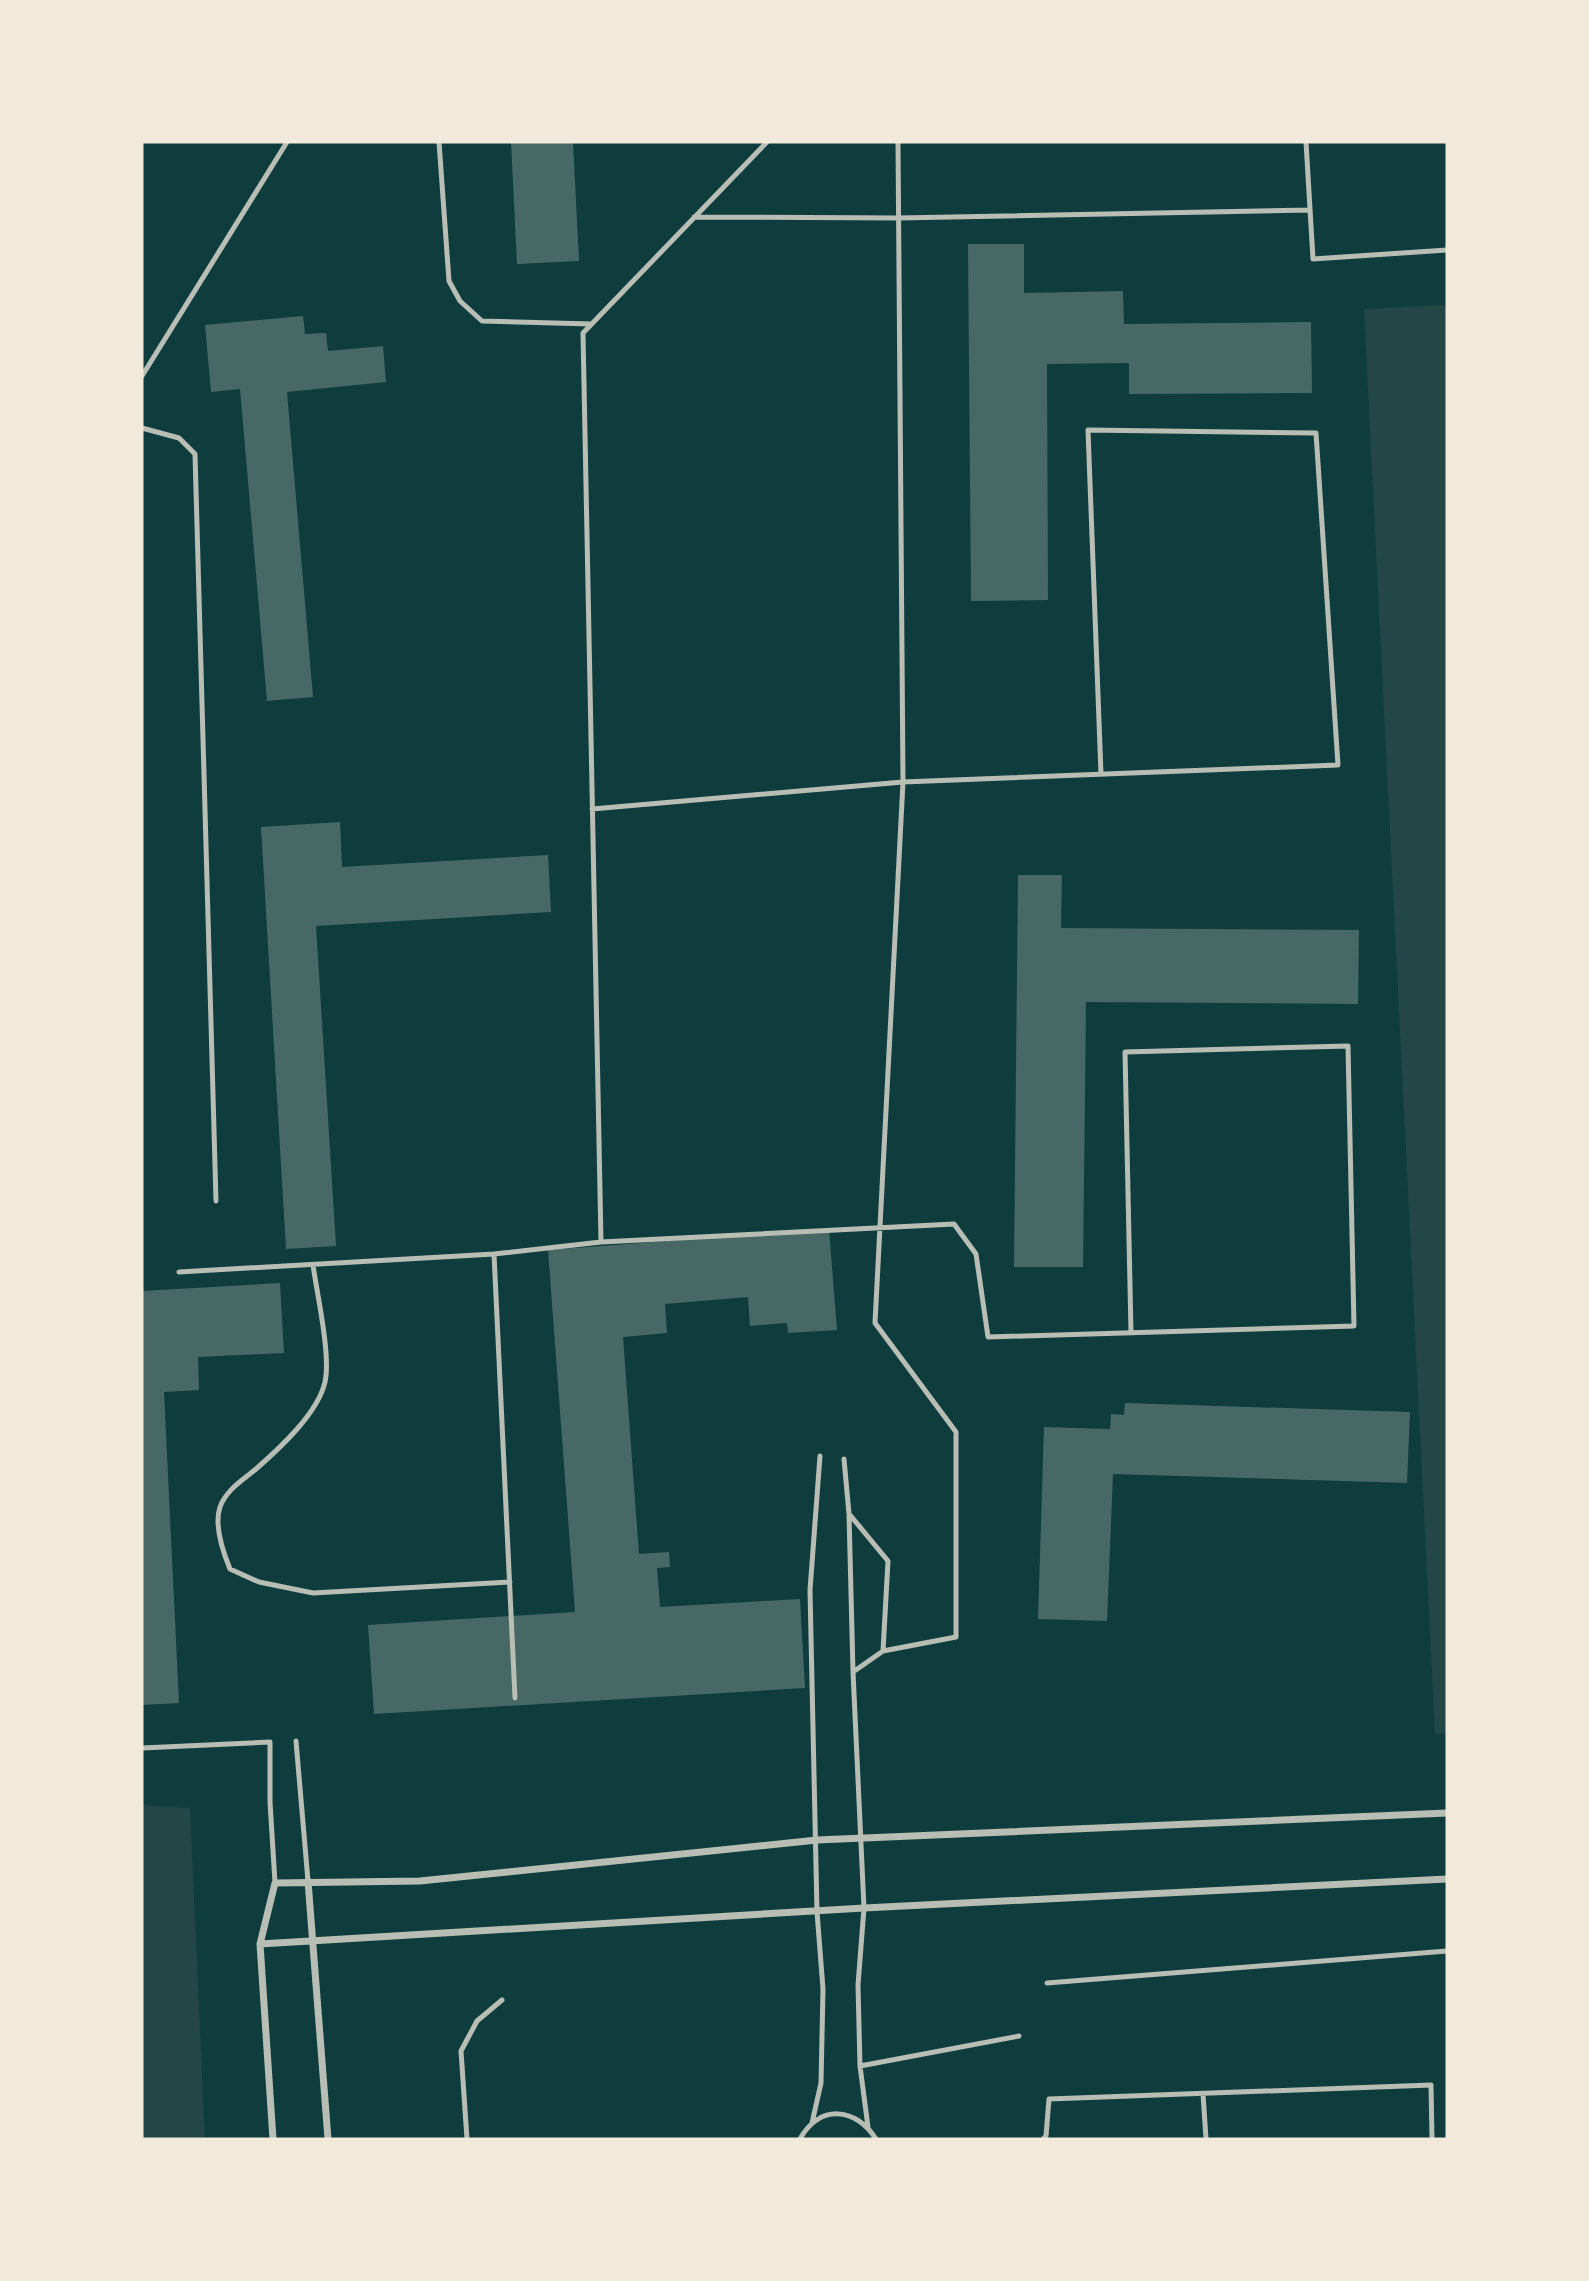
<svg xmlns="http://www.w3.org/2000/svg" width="1589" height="2281" font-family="'Libre Baskerville',serif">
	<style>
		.green { fill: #244646 }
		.building { fill: #486865 }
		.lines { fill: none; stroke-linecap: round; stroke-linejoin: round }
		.service { stroke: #b8beb3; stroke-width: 5 }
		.minor { stroke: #b8beb3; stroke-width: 7 }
	</style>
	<rect width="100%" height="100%" fill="#0f3d3e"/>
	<path class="green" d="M1447 305V1733L1435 1734 1364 309Z
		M142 1805 190 1808 205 2139H142Z"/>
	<path class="building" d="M511 142H573L579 261 517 264Z
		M968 244H1024V293L1123 291 1124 324 1311 322 1312 393 1129 394V363L1047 364 1048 600 971 601Z
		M303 316 305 334 326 333 328 351 383 346 386 382 287 392 313 697 267 701 240 389 211 392 205 325Z
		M340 822 342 867 548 855 551 912 316 926 336 1246 286 1249 261 827Z
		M1018 875H1062L1061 928 1359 930 1358 1004 1086 1002 1083 1267H1014Z
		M829 1229 837 1330 788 1333 787 1323 750 1326 748 1297 665 1304 667 1333 623 1337 639 1554 669 1552 670 1567 657 1568 660 1607 800 1599 805 1688 374 1714 368 1625 575 1612 548 1250Z
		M280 1283 284 1353 198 1357 199 1390 164 1392 179 1703 142 1705V1291Z
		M1125 1403 1410 1412 1407 1483 1113 1474 1107 1621 1038 1619 1044 1427 1110 1429 1111 1414 1124 1415Z"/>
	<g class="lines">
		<path class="service" d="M439 142 449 281 460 301 482 321 591 324
			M1306 142 1313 259 1447 250
			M694 217 898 218 1310 210
			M142 376 287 142
			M142 428 179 438 195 454 216 1201
			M592 809 903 782 1338 765 1316 433 1088 430 1101 774
			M601 1242 583 333 767 142
			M494 1254 515 1698
			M313 1265C317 1294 331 1355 325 1382 318 1413 280 1448 256 1469 243 1480 226 1490 220 1507 214 1525 223 1552 230 1569L259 1582 313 1593 510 1582
			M179 1272 494 1254 601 1242 954 1224 976 1254 988 1337 1354 1326 1348 1046 1125 1052 1131 1332
			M844 1459 849 1514 853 1672 864 1908 858 1985 860 2066 868 2127
			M850 1515 888 1561 883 1651 853 1672
			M883 1651 956 1637V1432L875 1323 903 782 898 142
			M296 1741 308 1881
			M142 1748 270 1742V1802L275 1883
			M1047 1983 1447 1951
			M860 2066 1019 2036
			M1203 2094 1206 2139
			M812 2123 821 2083 823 1989 817 1912 810 1590 820 1456
			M467 2139 461 2051 477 2021 502 2000
			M800 2139C819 2104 856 2107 876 2139
			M1043 2139 1046 2136 1049 2099 1431 2085 1432 2139"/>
		<path class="minor" d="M308 1881 328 2139
			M260 1944 864 1908 1447 1879
			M273 2139 260 1944 275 1883 420 1881 817 1840 1447 1813"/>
	</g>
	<rect width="1589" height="2281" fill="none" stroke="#f1e9da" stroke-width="287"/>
</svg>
